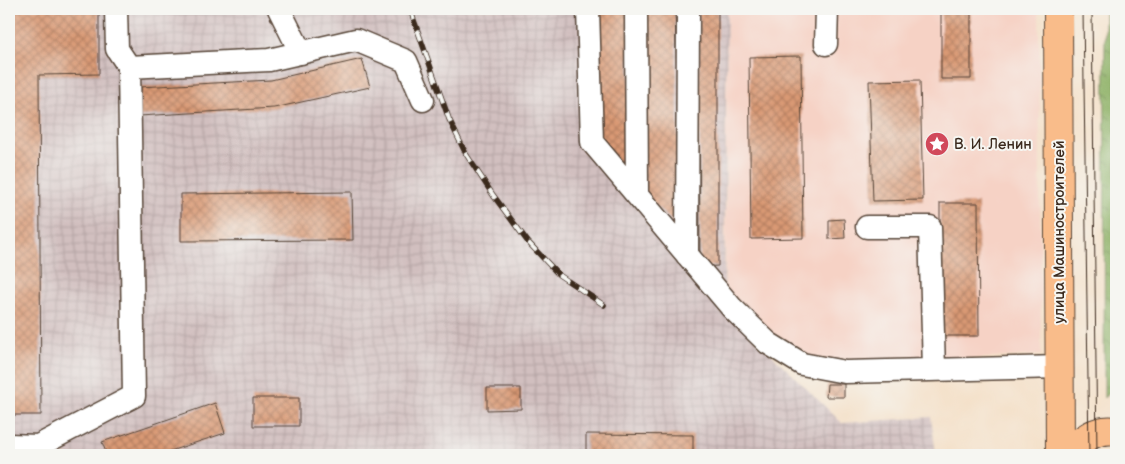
<svg xmlns="http://www.w3.org/2000/svg" width="1125" height="464" font-family="'Balsamiq Sans',sans-serif">
	<style>
		.built { fill: #f6d2c5 }
		.industrial { fill: url(#industrial-grid) }
		.forest { fill: url(#forest-crowns); stroke: #646e42 }
		.building { fill: url(#building-cross-hatch) }
		.lines { fill: none; stroke-linecap: round; stroke-linejoin: round }
		.minor-casing { stroke: #574537; stroke-width: 25 }
		.major-casing { stroke: #574537; stroke-width: 30 }
		.minor { stroke: #fff; stroke-width: 22 }
		.major { stroke: #f9bc8a; stroke-width: 28 }
		.tram { stroke: #3b2a1e; stroke-width: 1 }
		.rail-casing { stroke: #3b2a1e; stroke-width: 5.5 }
		.rail { stroke: #f6f6f2; stroke-width: 4; stroke-dasharray: 11; stroke-linecap: butt }
		.labels { text-anchor: middle; dominant-baseline: central; stroke-width: 4; stroke-linejoin: round; paint-order: stroke }
		.poi-label { font-size: 15px; fill: #3b2a1e; stroke: #f6f6f2; text-anchor: start }
		.street-label { font-size: 15px; fill: #3b2a1e; stroke: #f6f6f2 }
	</style>
	<defs>
		<pattern id="industrial-grid" width="8" height="8" patternUnits="userSpaceOnUse" patternTransform="scale(1.25)"><rect width="8" height="8" fill="#d1bfbf"/><path d="M0 4h8M4 0v8" fill="none" stroke="#b4a4a4"/></pattern>
		<pattern id="forest-crowns" width="20" height="18" patternUnits="userSpaceOnUse" patternTransform="scale(1.25)"><rect width="20" height="18" fill="#8eb166"/><path d="M2 6a3 3 0 1 1 6 0M12 15a3 3 0 1 1 6 0" fill="none" stroke="#759053"/></pattern>
		<pattern id="building-cross-hatch" width="8" height="8" patternUnits="userSpaceOnUse" patternTransform="scale(1.25)"><rect width="8" height="8" fill="#d99975"/><path d="M0 0l8 8M0 8l8-8" fill="none" stroke="#b17d5f"/></pattern>
	</defs>
	<rect width="100%" height="100%" fill="#f6f6f2"/>
	<filter id="ink" filterUnits="userSpaceOnUse"><feTurbulence type="fractalNoise" baseFrequency=".02" numOctaves="2"/><feDisplacementMap in="SourceGraphic" scale="10" xChannelSelector="R" yChannelSelector="G"/><feConvolveMatrix kernelMatrix="1 2 1 2 8 2 1 2 1" color-interpolation-filters="sRGB"/></filter>
	<filter id="wash" filterUnits="userSpaceOnUse"><feTurbulence type="fractalNoise" baseFrequency=".0096" numOctaves="4" result="noise"/><feDisplacementMap in="SourceGraphic" scale="20" xChannelSelector="R" yChannelSelector="G"/><feGaussianBlur stdDeviation="1.12" result="paint"/><feColorMatrix in="noise" values="0 0 0 0 0 0 0 0 0 0 0 0 0 0 0 0 0 1.4 0 .05"/><feComposite in="paint" operator="in"/></filter>
	<g filter="url(#wash)">
		<rect width="100%" height="100%" fill="#f4dfc6"/>
		<path class="built" d="M727 9H1039L1041 355 853 365 815 359 767 332 725 289Z"/>
		<path class="industrial" d="M9 9H727L724 308 842 423 931 417 936 455H9Z"/>
		<path class="forest" d="M1105 9H1116V374L1113 388 1104 398Z"/>
		<g id="blocks">
			<path class="building" d="M9 9H99V74L39 75 41 415H9Z
				M596 9H628L632 164 619 165 598 139Z
				M641 9H675L681 230 645 196Z
				M699 9H718V266L700 267Z
				M768 9H800V11H768Z
				M941 9H971V79H941Z
				M801 56 803 238 751 239 749 57Z
				M362 59 370 87 274 108 139 116V87L271 80Z
				M920 80 923 200 873 201 869 81Z
				M352 192 353 240 181 241V194Z
				M940 203H978L979 336H940Z
				M844 219 845 238 829 239V220Z
				M827 384H844V397H826Z
				M487 388H521V409L487 410Z
				M253 398H299V426H253Z
				M215 403 225 433 158 455H107L102 442Z
				M586 434 693 435V455H586Z"/>
		</g>
	</g>
	<g filter="url(#ink)">
		<use href="#blocks" fill-opacity="0" stroke="#574537" stroke-width="1"/>
		<g class="lines">
			<g class="minor-casing">
				<path id="minor" d="M279 9 301 53
					M588 9 592 142 732 308 768 343 802 364 845 372 1060 367
					M636 9 637 195
					M826 44 827 9
					M129 67 269 60 356 40 406 61 423 100
					M867 227H930L934 370
					M687 255 688 9
					M9 445 38 446 134 396 129 67 117 49 116 9"/>
			</g>
			<g class="major-casing">
				<path id="major" d="M1058 9 1060 455
					M1069 455C1079 439 1097 428 1116 431"/>
			</g>
			<use href="#minor" class="minor"/>
			<use href="#major" class="major"/>
			<path class="tram" d="M1083 9 1089 455
				M1092 9 1097 455"/>
			<g class="rail-casing">
				<path id="rail" d="M410 9 449 119 466 154 493 195 528 242 559 275 604 305"/>
			</g>
			<use href="#rail" class="rail"/>
		</g>
	</g>
	<defs>
		<g id="sight-disc" transform="scale(1.25)"><circle r="9.5" fill="#d1495b" stroke="#f6f6f2"/><path d="M0-6L1.8-2.2L6-1.7L2.9 1.2L3.7 5.4L0 3.3L-3.7 5.4L-2.9 1.2L-6-1.7L-1.8-2.2Z" fill="#fff"/></g>
	</defs>
	<g fill-rule="evenodd">
		<use href="#sight-disc" x="937" y="144"/>
	</g>
	<g class="labels">
		<g class="poi-label">
			<text x="954" y="144">В. И. Ленин</text>
		</g>
		<g class="street-label">
			<text transform="translate(1059 232) rotate(-90)">улица Машиностроителей</text>
		</g>
	</g>
	<rect width="1125" height="464" fill="none" stroke="#f6f6f2" stroke-width="30"/>
</svg>
